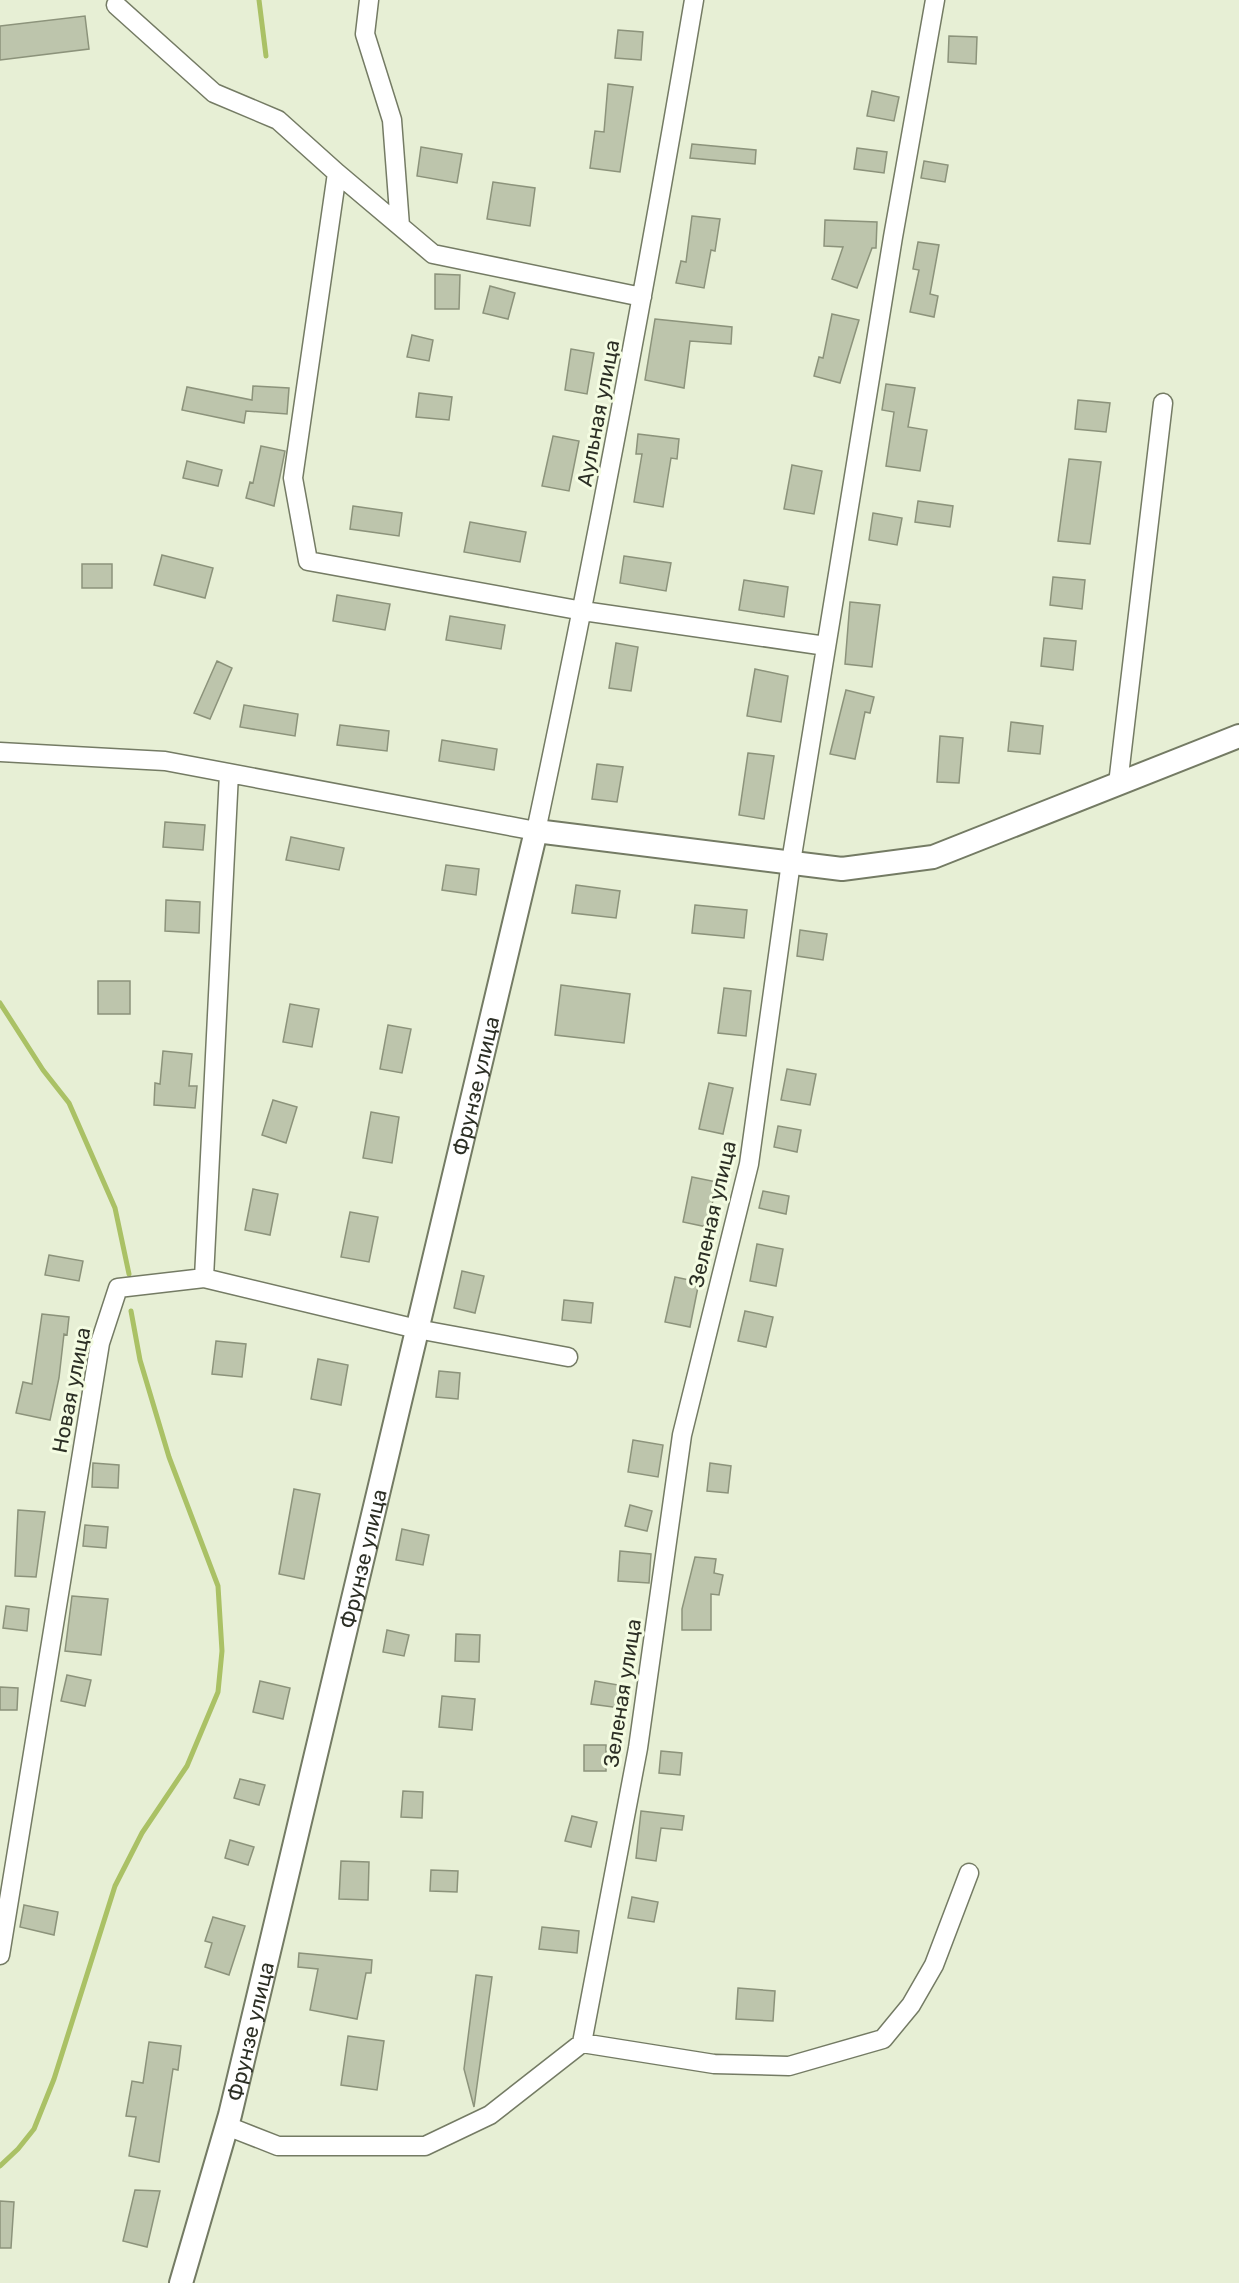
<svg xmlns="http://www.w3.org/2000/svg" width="1239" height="2283" font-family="Rubik,sans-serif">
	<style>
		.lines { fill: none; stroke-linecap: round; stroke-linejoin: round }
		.stream { stroke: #aac165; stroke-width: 5 }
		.building { fill: #bdc5ac; stroke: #8c937b; stroke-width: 1.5 }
		.minor-casing { stroke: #747b64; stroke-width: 21 }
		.tertiary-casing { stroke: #747b64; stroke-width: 26 }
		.minor { stroke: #fff; stroke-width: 18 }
		.tertiary { stroke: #fff; stroke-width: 22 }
		.labels { text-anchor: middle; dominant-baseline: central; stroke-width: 6; stroke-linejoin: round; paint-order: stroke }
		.street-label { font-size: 21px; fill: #2c2f25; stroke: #f4fce2 }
	</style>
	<rect width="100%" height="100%" fill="#e7efd5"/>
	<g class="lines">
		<path class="stream" d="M259 0 266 56
			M0 1003 43 1070 69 1103 115 1208 129 1274
			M0 2166 18 2149 34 2129 54 2079 115 1886 142 1833 187 1766 218 1692 222 1651 218 1586 169 1457 140 1360 131 1311"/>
	</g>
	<path class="building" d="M85 16 89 49 0 60V26Z
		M618 30 643 32 641 60 615 58Z
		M949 36 977 37 976 64 948 62Z
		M608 84 633 87 620 172 590 168 595 131 604 132Z
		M872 91 899 97 894 121 867 116Z
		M692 144 756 150 755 164 690 158Z
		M421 147 462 154 457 183 417 176Z
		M857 148 887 152 884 173 854 169Z
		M924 161 948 165 945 182 921 178Z
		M493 182 535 188 530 226 487 219Z
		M692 216 720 219 715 251 711 250 704 288 676 283 681 261 686 262Z
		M825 220 877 222 876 248H872L857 288 832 279 843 247 824 246Z
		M918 242 939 245 930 294 938 296 934 317 910 312 919 270 913 269Z
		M435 274 460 275 459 309H435Z
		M490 286 515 293 508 319 483 313Z
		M832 314 859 320 840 383 814 376 819 357 823 358Z
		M655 319 732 327 731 344 690 341 684 388 645 380Z
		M412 335 433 340 429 361 407 357Z
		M571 349 594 353 587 394 565 390Z
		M886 384 915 388 908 427 927 430 920 471 886 466 894 412 882 410Z
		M253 386 289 388 287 414 246 411 244 423 182 410 187 387 252 400Z
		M419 393 452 397 449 420 416 417Z
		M1078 400 1110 403 1106 432 1075 429Z
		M638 434 679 439 677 459 671 458 663 507 634 502 642 454H636Z
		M553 436 579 441 569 491 542 486Z
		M261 446 285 451 274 506 246 498 250 482 253 483Z
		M1069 459 1101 462 1090 544 1058 541Z
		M187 461 222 470 218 486 183 478Z
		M792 465 822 471 814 514 784 509Z
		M918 501 953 506 950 527 915 522Z
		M353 506 402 513 399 536 350 529Z
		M873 513 902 518 897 545 869 540Z
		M470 522 526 532 520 562 464 552Z
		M162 555 213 568 205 598 154 585Z
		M624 556 671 563 666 591 620 583Z
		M82 564H112V588H82Z
		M1053 577 1085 580 1082 609 1050 605Z
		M744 580 788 587 784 617 739 610Z
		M337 595 390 604 385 630 333 621Z
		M850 602 880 605 872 667 845 664Z
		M450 616 505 625 501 649 446 640Z
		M1044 638 1076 641 1073 670 1041 666Z
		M616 643 638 647 631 691 609 688Z
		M217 661 232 668 210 719 194 713Z
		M755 669 788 676 781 722 747 716Z
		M846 690 874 697 870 713 865 712 855 759 830 754Z
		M244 705 298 714 295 736 240 727Z
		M1011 722 1043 726 1040 754 1008 751Z
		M340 725 389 731 387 751 337 745Z
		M940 736 963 738 959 783 937 782Z
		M442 740 497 749 494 770 439 761Z
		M748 753 774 756 764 819 739 815Z
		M597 764 623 767 617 802 592 799Z
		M165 822 205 825 203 850 163 847Z
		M291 837 344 848 339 870 286 860Z
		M446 865 479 869 476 895 442 890Z
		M576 885 620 891 616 918 572 913Z
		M166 900 200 902 199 933 165 931Z
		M695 905 747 910 744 938 692 933Z
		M800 930 827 934 823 960 797 956Z
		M98 981H130V1014H98Z
		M561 985 630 994 624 1043 555 1035Z
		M724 988 751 991 746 1036 718 1033Z
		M290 1004 319 1009 312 1047 283 1042Z
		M388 1025 411 1029 402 1073 380 1069Z
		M163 1051 192 1054 189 1086H197L195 1108 154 1105 155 1083 160 1084Z
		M787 1069 816 1074 810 1105 781 1100Z
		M709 1083 733 1088 723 1134 699 1129Z
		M273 1100 297 1107 286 1143 262 1135Z
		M371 1112 399 1117 392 1163 363 1158Z
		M778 1126 801 1130 797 1152 774 1147Z
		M692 1177 717 1182 707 1227 683 1222Z
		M253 1189 278 1194 270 1235 245 1230Z
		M763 1191 789 1196 786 1214 759 1208Z
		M350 1212 378 1217 369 1262 341 1257Z
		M757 1244 783 1249 776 1286 750 1281Z
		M49 1255 83 1261 79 1281 45 1275Z
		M462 1271 484 1276 475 1313 454 1308Z
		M675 1277 699 1282 690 1327 665 1322Z
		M564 1300 593 1303 591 1323 562 1320Z
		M745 1311 773 1317 766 1347 738 1341Z
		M42 1314 69 1317 67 1335 64 1334 59 1378 50 1420 16 1413 23 1382 32 1384Z
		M216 1341 246 1344 242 1377 212 1374Z
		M318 1359 348 1365 341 1405 311 1399Z
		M439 1371 460 1373 458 1399 436 1397Z
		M633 1440 663 1445 658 1477 628 1472Z
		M93 1463 119 1465 118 1488 92 1487Z
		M710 1463 731 1466 728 1493 707 1491Z
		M294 1489 320 1494 304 1579 279 1574Z
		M630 1505 652 1511 647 1531 625 1526Z
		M18 1510 45 1512 36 1577 15 1576Z
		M85 1525 108 1527 106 1548 83 1546Z
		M402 1529 429 1535 423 1565 396 1560Z
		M620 1551 651 1554 649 1583 618 1581Z
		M695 1557 716 1559 714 1573 723 1575 719 1595 711 1594V1630H682V1609Z
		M72 1596 108 1599 101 1655 65 1651Z
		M6 1606 29 1609 27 1631 3 1628Z
		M387 1630 409 1635 404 1656 383 1652Z
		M456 1634 480 1635 479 1662 455 1661Z
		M67 1675 91 1680 85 1706 61 1701Z
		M260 1681 290 1688 283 1719 253 1712Z
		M595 1681 624 1686 620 1708 591 1704Z
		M0 1687 18 1688 17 1710H0Z
		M442 1696 475 1699 472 1730 439 1727Z
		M584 1745H606V1771H584Z
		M661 1751 682 1753 680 1775 659 1773Z
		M240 1779 265 1785 259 1805 234 1798Z
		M403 1791 423 1792 422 1818 401 1817Z
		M641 1811 684 1816 682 1830 661 1828 656 1861 636 1858Z
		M572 1816 597 1822 591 1847 565 1841Z
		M230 1840 254 1847 248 1865 225 1858Z
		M341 1861 369 1862 368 1900 339 1899Z
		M431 1870 458 1871 457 1892 430 1891Z
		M632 1897 658 1902 654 1922 628 1918Z
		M24 1905 58 1912 54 1935 20 1927Z
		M213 1917 245 1926 229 1975 205 1967 212 1943 205 1941Z
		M542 1927 579 1931 577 1953 539 1949Z
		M299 1953 372 1960 371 1973H366L357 2019 310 2010 318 1969 298 1967Z
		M476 1975 492 1977 474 2107 464 2069Z
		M738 1988 775 1991 773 2021 736 2019Z
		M348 2036 384 2041 377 2090 341 2085Z
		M149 2042 181 2046 178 2070 173 2069 159 2162 129 2156 136 2117 126 2116 132 2081 143 2083Z
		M135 2190 160 2191 147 2247 123 2241Z
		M0 2201 14 2202 11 2248H0Z"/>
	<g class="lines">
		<g class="minor-casing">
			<path id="minor" d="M369 0 365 34 392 120 400 226
				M935 0 893 237 791 862 749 1164 682 1435 638 1748 582 2043 714 2064 789 2066 883 2039 911 2005 934 1965 969 1873
				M116 5 214 93 278 120 337 173
				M642 297 433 254 337 173 293 478 308 561 583 611 826 646
				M0 752 165 761 536 831C595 555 647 278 694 0
				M1118 784 1163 403
				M204 1278 229 773
				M0 1955 100 1343 118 1288 204 1278 417 1329 568 1357
				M227 2126 278 2146H425L490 2115 582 2043"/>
		</g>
		<g class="tertiary-casing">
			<g id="tertiary">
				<path id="s1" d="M181 2283 230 2115 536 831 842 869 933 857 1239 736"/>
			</g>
		</g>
		<use href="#minor" class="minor"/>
		<use href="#tertiary" class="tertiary"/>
	</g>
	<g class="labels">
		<g class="street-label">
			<text transform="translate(598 413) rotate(-79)">Аульная улица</text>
			<text stroke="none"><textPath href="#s1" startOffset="1233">Фрунзе улица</textPath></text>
			<text transform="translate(712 1214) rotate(-77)">Зеленая улица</text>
			<text transform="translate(71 1390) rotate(-79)">Новая улица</text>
			<text stroke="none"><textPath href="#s1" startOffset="747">Фрунзе улица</textPath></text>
			<text transform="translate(622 1693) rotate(-81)">Зеленая улица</text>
			<text stroke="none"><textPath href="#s1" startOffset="261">Фрунзе улица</textPath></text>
		</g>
	</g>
</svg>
